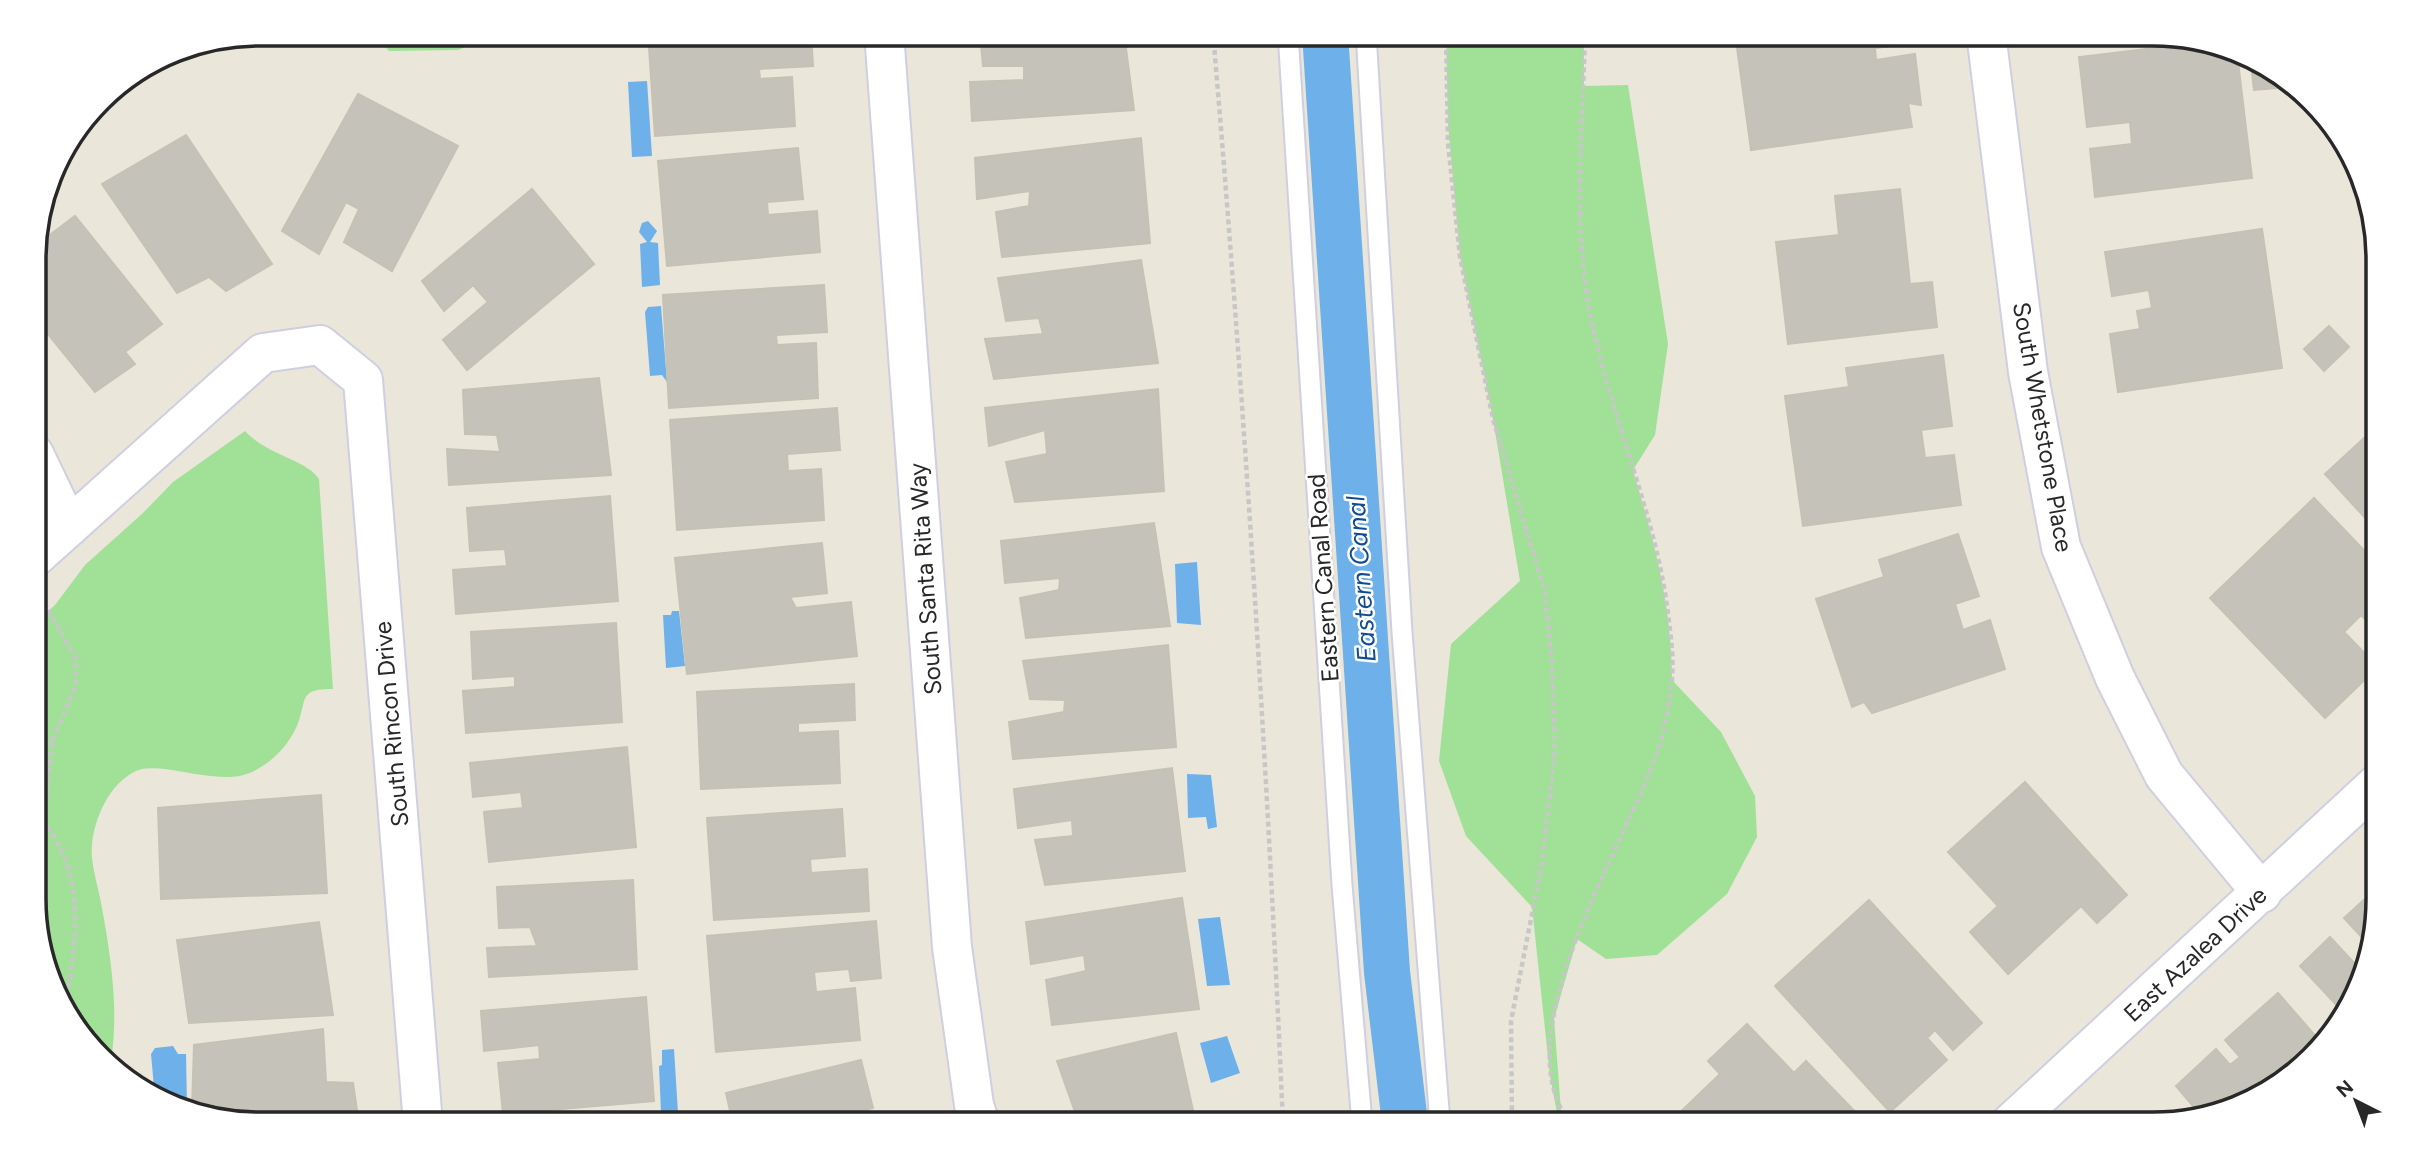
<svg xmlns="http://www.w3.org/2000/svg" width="2412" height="1157" font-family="Figtree,sans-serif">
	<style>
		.green { fill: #a1e097 }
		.water { fill: #6eb0ea }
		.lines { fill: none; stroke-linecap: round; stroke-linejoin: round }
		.canal { stroke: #6eb0ea; stroke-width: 46 }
		.building { fill: #c5c3b9; stroke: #c5c2b4; stroke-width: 2 }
		.service-casing { stroke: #cfcfe1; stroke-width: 23 }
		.minor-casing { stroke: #cfcfe1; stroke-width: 42 }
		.path { stroke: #c7c7c7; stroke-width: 4.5; stroke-dasharray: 5 3.5; stroke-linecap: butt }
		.service { stroke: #fff; stroke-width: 19 }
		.minor { stroke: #fff; stroke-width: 38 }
		.labels { text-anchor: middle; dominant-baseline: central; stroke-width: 5; stroke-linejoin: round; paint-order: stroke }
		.street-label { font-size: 24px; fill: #282828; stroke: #fff }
		.water-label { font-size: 26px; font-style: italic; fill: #114c93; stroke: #fff }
		.rim { fill: none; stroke: #282828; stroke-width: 3.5 }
	</style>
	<rect width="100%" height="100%" fill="#eae6da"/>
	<path class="green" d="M374 33H501L458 50 389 51Z
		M1446 33H1584V86L1628 85 1668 344 1655 435 1633 470C1654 541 1672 605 1672 680L1721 732 1755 796 1757 837 1727 894 1657 955 1606 959 1577 939 1554 1019 1561 1111 1570 1123H1559L1550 1076 1532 907 1466 836 1439 761 1451 644 1520 581 1493 419 1460 257 1448 124Z
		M245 431C268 456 306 459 319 479L333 689C296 688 308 702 296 728 287 747 271 763 252 772 218 788 162 760 136 771 110 783 94 818 92 845 90 864 99 889 102 908 111 958 119 1010 111 1061L80 1035 42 945 39 915 35 909V623L55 605 85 565 143 513 173 482Z"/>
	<path class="water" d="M647 81 652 156 632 157 628 82Z
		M648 221 657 231 650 242 658 243 660 285 642 287 640 244 647 242 639 232 642 223Z
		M661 306 667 382 662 375 650 376 645 312 648 307Z
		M1197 562 1201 625 1177 623 1175 564Z
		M672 611H679L685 666 666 668 663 615H671Z
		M1187 774 1211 775 1217 827 1208 829 1206 817 1188 818Z
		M1220 917 1230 985 1207 986 1198 919Z
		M1227 1036 1240 1073 1211 1083 1200 1043Z
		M173 1046 178 1054H186L187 1107 155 1098 151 1054 155 1048Z
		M674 1049 678 1113H661L659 1066 662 1065V1050Z"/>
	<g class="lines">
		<path class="canal" d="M1325 33 1387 972 1405 1123"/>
	</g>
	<path class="building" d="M648 33H811L813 66 759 69 760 79 792 77 795 126 655 136Z
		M980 33H1124L1134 110 972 121 970 82 1024 80V66H983Z
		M1735 33H1907L1908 44 1875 48 1876 60 1915 54 1921 105 1908 103 1912 127 1751 150Z
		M2196 43 2237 53 2252 178 2095 197 2090 149 2132 144 2130 122 2087 127 2079 57Z
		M2250 56H2253L2287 87 2254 90Z
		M358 94 458 146 392 271 344 242 359 209 346 202 319 254 282 231Z
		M186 135 272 264 226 291 209 277 177 293 102 184Z
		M1141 138 1150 243 1002 257 996 212 1029 206 1030 191 977 199 975 158Z
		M798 148 803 199 767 202 768 215 817 211 820 252 667 266 658 161Z
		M532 189 594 264 467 370 443 340 488 302 473 285 444 311 422 281Z
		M1900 189 1910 284 1932 282 1937 327 1788 344 1776 242 1839 235 1835 196Z
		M75 216 162 324 125 352 135 364 95 392 34 317V247Z
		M2262 229 2282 368 2118 392 2110 334 2140 329 2137 311 2152 308 2149 290 2112 296 2105 252Z
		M1141 260 1158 363 994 379 985 339 1043 334 1039 318 1006 321 998 278Z
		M824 285 827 332 776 335 777 345 816 343 818 398 669 408 663 295Z
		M2329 326 2349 347 2324 371 2304 349Z
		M1943 355 1952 426 1921 430 1925 458 1954 455 1961 505 1803 526 1785 396 1849 387 1846 368Z
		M599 378 611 475 449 485 447 449 500 452 497 435 465 434 463 390Z
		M1158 389 1164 491 1015 502 1006 462 1047 454 1045 430 989 446 985 408Z
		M837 408 840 450 787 454 788 471 821 469 824 520 677 530 670 420Z
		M2377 426 2378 532 2325 474Z
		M610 496 618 601 456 614 453 570 507 566 505 549 470 551 467 508Z
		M2314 498 2378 565V633L2361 615 2344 632 2378 667 2325 718 2210 598Z
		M1154 523 1170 626 1026 638 1020 598 1059 590 1060 578 1005 583 1001 541Z
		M1958 534 1979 596 1955 604 1963 630 1990 620 2005 669 1872 713 1864 702 1852 707 1816 599 1884 577 1879 560Z
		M822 543 827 593 790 597 796 608 851 602 857 656 687 674 675 558Z
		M616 623 622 722 466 733 463 691 515 687V676L473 679 471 632Z
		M1168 645 1176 747 1013 759 1009 722 1064 712 1065 700 1030 699 1023 661Z
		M854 684 855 720 798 723V733L838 731 840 783 701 789 697 692Z
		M627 747 636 847 489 862 484 812 523 808 521 792 473 797 470 763Z
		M1172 768 1185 871 1045 885 1035 840 1073 836 1072 820 1018 828 1014 789Z
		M2025 782 2127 895 2097 923 2081 906 2008 974 1970 932 1998 906 1948 852Z
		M321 795 327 893 161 899 158 808Z
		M842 809 845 856 810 859 811 873 867 869 869 911 714 920 707 818Z
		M633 880 637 969 489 977 487 948 537 946 530 927 499 928 497 887Z
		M2379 886V899L2368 944 2344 918Z
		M1182 898 1199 1009 1052 1025 1046 980 1086 971 1084 955 1031 964 1026 922Z
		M1869 900 1982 1023 1953 1050 1935 1030 1927 1038 1947 1060 1890 1112 1775 986Z
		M876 921 881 978 851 981 849 969 814 972 816 992 855 988 860 1040 716 1052 707 936Z
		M319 922 333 1015 189 1023 177 940Z
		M2330 937 2356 965 2365 957 2356 998 2343 1012 2300 966Z
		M2278 993 2319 1040 2279 1086 2199 1113 2176 1086 2216 1049 2230 1065 2240 1057 2225 1040Z
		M646 997 654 1101 503 1114 498 1063 540 1059 539 1045 484 1051 481 1011Z
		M1747 1024 1794 1073 1806 1061 1866 1123H1675L1672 1120 1720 1074 1708 1061Z
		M323 1029 326 1082 353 1083 359 1124H259L192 1108 194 1045Z
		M1176 1033 1196 1124H1061L1059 1118 1075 1112 1057 1061Z
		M861 1060 873 1108 840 1115 842 1124H733L726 1093Z
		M895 1113 898 1124H851Z"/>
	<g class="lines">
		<g class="service-casing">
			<path id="service" d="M1288 33 1342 885 1362 1123
				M1366 33 1402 632 1440 1123"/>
		</g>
		<g class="minor-casing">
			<path id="minor" d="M884 33 952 947 974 1105 980 1124
				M1986 33 2028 372 2061 547 2115 678 2164 775 2262 893
				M34 454 69 527
				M34 558 263 353 320 345 363 380 423 1124
				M2011 1123 2378 783"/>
		</g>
		<path class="path" d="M1213 33C1244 396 1267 760 1283 1124
			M1446 33 1448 143 1460 257 1493 419 1545 592 1552 666 1555 751 1542 863 1511 1021 1512 1123
			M35 627 51 612
			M35 750 52 740
			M35 809 44 819 53 739 76 685 75 657 42 599
			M44 819C52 834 63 851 68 867 80 911 75 957 65 1001
			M1570 1123C1501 1033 1627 844 1657 752 1665 729 1670 703 1672 679 1674 655 1670 630 1667 606 1652 498 1601 397 1586 288 1574 205 1583 117 1585 33"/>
		<use href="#service" class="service"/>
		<use href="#minor" class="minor"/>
	</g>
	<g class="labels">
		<g class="street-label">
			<text transform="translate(2043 427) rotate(80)">South Whetstone Place</text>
			<text transform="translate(1323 578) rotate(-94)">Eastern Canal Road</text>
			<text transform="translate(925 579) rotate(-94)">South Santa Rita Way</text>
			<text transform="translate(391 724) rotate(-95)">South Rincon Drive</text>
			<text transform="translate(2195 954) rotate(-43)">East Azalea Drive</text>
		</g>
		<g class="water-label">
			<text transform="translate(1361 579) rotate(-94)">Eastern Canal</text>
		</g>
	</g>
	<path d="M0 0H2412V1157H0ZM259 46H2153A213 213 0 0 1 2366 259V899A213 213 0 0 1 2153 1112H259A213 213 0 0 1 46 899V259A213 213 0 0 1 259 46Z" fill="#fff" fill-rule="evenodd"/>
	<path class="rim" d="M259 46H2153A213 213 0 0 1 2366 259V899A213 213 0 0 1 2153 1112H259A213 213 0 0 1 46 899V259A213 213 0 0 1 259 46Z"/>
	<g transform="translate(2356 1101) rotate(318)" stroke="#ffffff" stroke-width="5" paint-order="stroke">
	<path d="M0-5L12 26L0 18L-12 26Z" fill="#282828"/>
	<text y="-10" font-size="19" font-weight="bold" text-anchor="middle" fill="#282828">N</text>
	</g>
</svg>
